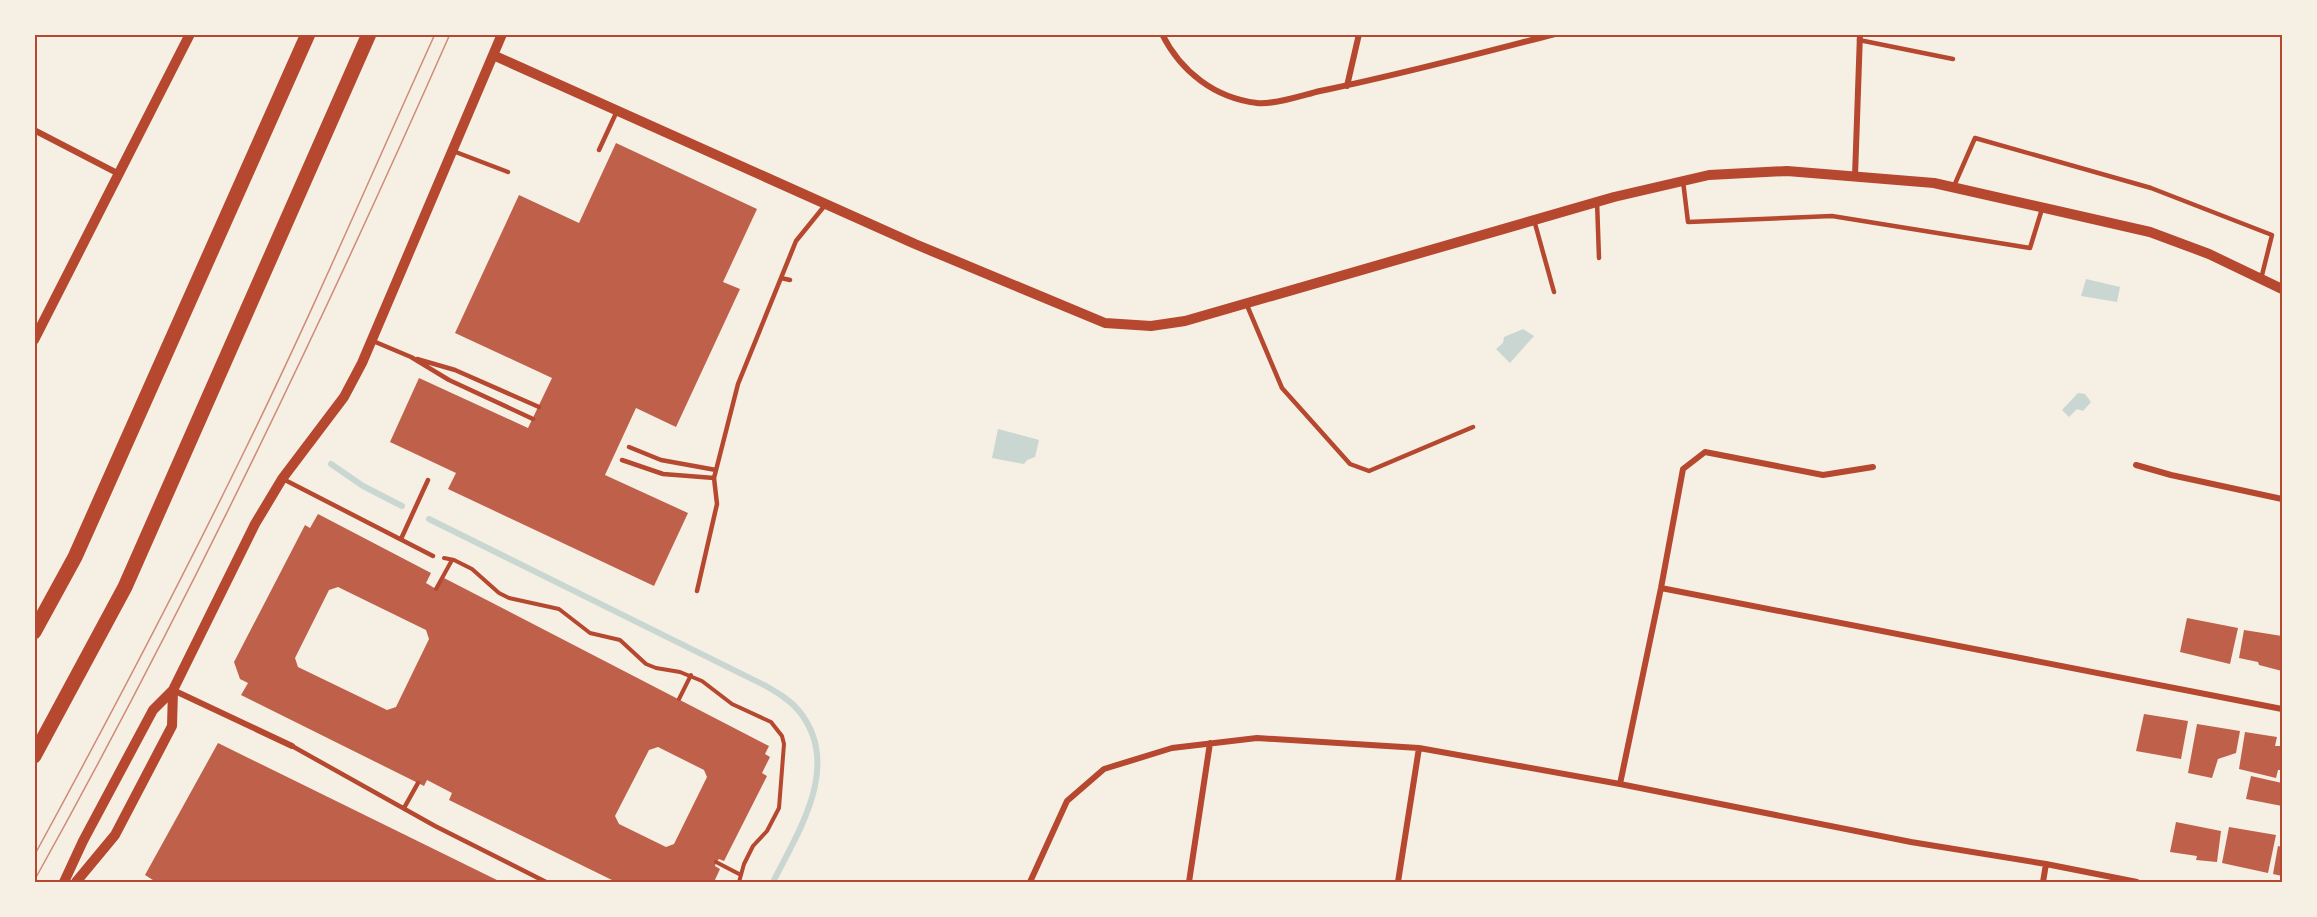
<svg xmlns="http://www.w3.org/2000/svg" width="2317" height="917" font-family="'Source Sans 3',sans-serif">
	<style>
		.water { fill: #c9d6d2 }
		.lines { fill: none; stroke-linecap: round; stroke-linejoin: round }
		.stream { stroke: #c9d6d2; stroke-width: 6 }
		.building { fill: #bf614a; fill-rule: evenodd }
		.path { stroke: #b5482f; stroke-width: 4 }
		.service { stroke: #b5482f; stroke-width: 4.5 }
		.minor { stroke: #b5482f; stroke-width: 6 }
		.tertiary { stroke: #b5482f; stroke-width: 10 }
		.motorway { stroke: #b5482f; stroke-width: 15 }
		.tram { stroke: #cf8b77; stroke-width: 1.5 }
		.neatline { fill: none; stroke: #b5482f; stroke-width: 2 }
	</style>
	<rect width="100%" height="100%" fill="#f6efe4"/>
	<path class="water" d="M2086 279 2120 287 2117 302 2081 296Z
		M1523 329 1534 336 1510 363 1496 349 1503 343 1504 337Z
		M2078 393 2085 394 2091 402 2083 411 2077 409 2069 417 2062 410Z
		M998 429 1039 440 1035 457 1027 460 1024 464 992 458Z"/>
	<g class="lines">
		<path class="stream" d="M331 464 363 486 402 506
			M429 519 766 686C778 693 790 700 799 711 843 765 798 832 773 882"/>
	</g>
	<path class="building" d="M616 143 757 209 723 282 740 289 676 427 636 408 605 475 688 513 654 586 448 489 456 473 390 442 419 378 528 428 552 378 455 333 519 195 579 223Z
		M318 514 431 573 426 583 436 589 444 578 769 746 765 754 770 757 762 773 767 776 724 861 719 859 716 862 715 866 720 869 714 882H616L449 800 452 793 427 780 424 786 241 695 248 683 240 679 234 662 305 525 310 528ZM338 587 426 630 429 639 396 707 387 710 298 667 295 658 329 590ZM658 747 704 770 707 777 674 844 666 847 619 824 615 816 649 750Z
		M2187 618 2238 628 2230 664 2180 652Z
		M2244 630 2282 636V671L2259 665 2258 662 2239 658Z
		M2144 714 2188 721 2181 759 2136 751Z
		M2197 724 2240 731 2236 753 2218 759 2212 778 2188 773Z
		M2245 732 2277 737 2275 746H2282V770H2278L2276 778 2239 769Z
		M218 743 501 882H156L145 875Z
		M2251 776 2282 783V806L2246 799Z
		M2176 822 2221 831 2217 862 2196 860 2197 856 2170 852Z
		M2229 827 2276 835 2268 873 2222 863Z
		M2278 846 2282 847V876L2273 874Z"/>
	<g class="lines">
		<path class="path" d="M444 558 454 560 472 569 499 593 509 598 559 609 590 633 620 640 646 664 656 668 680 672 702 681 732 704 771 722 782 736 784 744 779 808 767 831 753 846 744 864 739 882
			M436 589 452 560
			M679 699 691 675
			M716 862 741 875"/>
		<path class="service" d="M1859 40 1953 59
			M599 150 617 111
			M453 151 508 172
			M1683 181 1688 222 1832 216 2030 248 2042 209
			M1954 186 1975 138 2151 188 2272 235 2261 279
			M1597 201 1599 258
			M1534 220 1554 292
			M781 278 790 280
			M1246 303 1282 388 1350 464 1369 471 1473 427
			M373 341 411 357 449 380 533 419
			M417 359 455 370 539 407
			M629 447 661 460 716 470
			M622 460 663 474 714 478
			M283 479 433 556
			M401 539 428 480
			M697 591 717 504 714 478 738 384 796 241 826 204
			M292 746 435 826 546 882
			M404 808 418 783"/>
		<path class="minor" d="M1162 34C1181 72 1215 98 1257 103 1274 105 1303 95 1320 91 1399 75 1477 54 1555 34
			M1347 86 1359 34
			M34 130 119 174
			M1855 176 1860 34
			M2136 465 2171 475 2282 499
			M1661 588 2282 709
			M173 690 292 746
			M1620 784 1661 588 1683 469 1705 452 1823 475 1873 467
			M1030 882 1067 801 1104 769 1172 748 1257 738 1419 748 1620 784 1911 842 2046 864 2137 882
			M1189 882 1210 743
			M1398 882 1419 748
			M2043 882 2046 864"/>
		<path class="tertiary" d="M493 55 915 244 1105 323 1151 326 1185 321 1614 197 1709 175 1787 171 1934 183 2150 232 2209 254 2282 289
			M34 340 190 34
			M64 882 83 841 153 710 173 690 255 524 282 479 344 397 362 363 502 34
			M76 882 115 835 172 726 173 690"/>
		<path class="motorway" d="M34 632 75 557 308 34
			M34 756 125 587 369 34"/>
		<path class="tram" d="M34 856C106 724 176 591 242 456 310 318 371 175 435 34
			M34 881C187 606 323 322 450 34"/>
	</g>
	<rect width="2317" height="917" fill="none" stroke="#f6efe4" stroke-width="72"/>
	<rect x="36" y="36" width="2245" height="845" class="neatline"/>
</svg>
